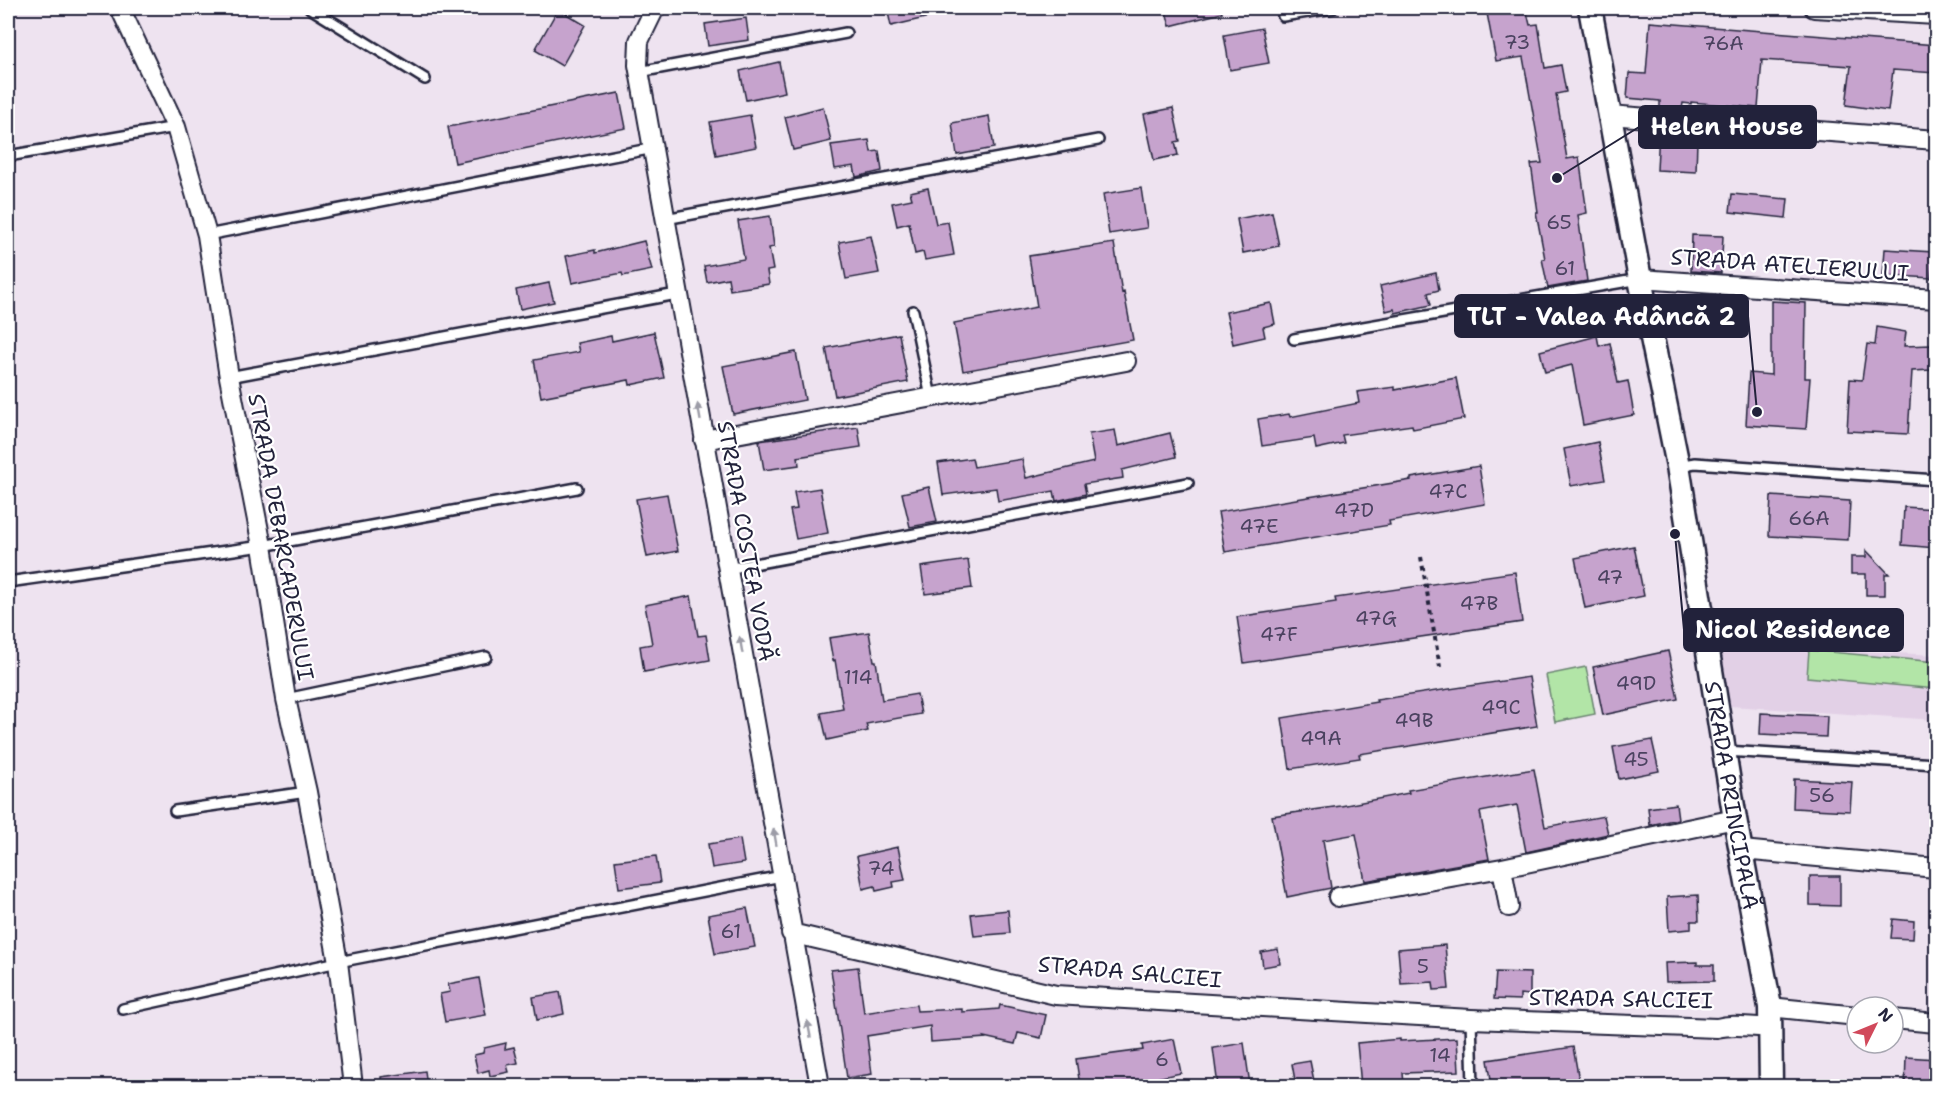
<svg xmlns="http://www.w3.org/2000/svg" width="1944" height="1094" font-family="'Shantell Sans',sans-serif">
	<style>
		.built { fill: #e2d0e6 }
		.green { fill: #b2e5a7; stroke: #6a8471; stroke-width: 1.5 }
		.building { fill: #c6a3cd; stroke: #22223b; stroke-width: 1.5 }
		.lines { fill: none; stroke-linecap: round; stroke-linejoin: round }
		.service-casing { stroke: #22223b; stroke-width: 14 }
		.minor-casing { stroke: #22223b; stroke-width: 22 }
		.tertiary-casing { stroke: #22223b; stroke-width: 27 }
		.path { stroke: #22223b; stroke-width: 4; stroke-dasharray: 4.5 4.5; stroke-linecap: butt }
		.service { stroke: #fff; stroke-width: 9 }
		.minor { stroke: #fff; stroke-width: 18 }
		.tertiary { stroke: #fff; stroke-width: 22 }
		.oneway { fill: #9c9ca7 }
		.labels { text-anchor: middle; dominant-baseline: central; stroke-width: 4.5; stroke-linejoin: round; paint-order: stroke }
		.number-label { font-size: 20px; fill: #4b4260 }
		.street-label { font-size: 22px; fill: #22223b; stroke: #fff }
		.leader { fill: none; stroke: #22223b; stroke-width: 2 }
		.callout-dot { fill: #22223b; stroke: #fff; stroke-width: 2 }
		.callout { fill: #22223b; stroke: #22223b; stroke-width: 2 }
		.callout-label { font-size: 24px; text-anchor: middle; font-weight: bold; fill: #fff }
	</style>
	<rect width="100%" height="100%" fill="#eee3f0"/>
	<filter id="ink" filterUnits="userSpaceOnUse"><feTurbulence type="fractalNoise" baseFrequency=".0167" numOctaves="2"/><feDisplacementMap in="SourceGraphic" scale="12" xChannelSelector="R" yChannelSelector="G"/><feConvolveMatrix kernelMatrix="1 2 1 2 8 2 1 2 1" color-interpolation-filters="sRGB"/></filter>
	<g filter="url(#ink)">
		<path class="built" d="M1720 644 1936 655V720L1730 706Z"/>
		<path class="green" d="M1809 650 1936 662V689L1807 677Z
			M1586 667 1595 714 1555 722 1546 675Z"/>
		<path class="building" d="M887 8H941L942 14 891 26Z
			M1165 8H1221L1222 13 1170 26Z
			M1486 8H1526L1530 25 1538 24 1545 68 1561 65 1566 92 1556 94 1567 159 1579 157 1587 213 1578 215 1587 281 1548 288 1542 259H1545L1536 212H1538L1531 164 1542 163 1523 57 1496 61Z
			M558 9 585 25 562 66 535 50Z
			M746 18 749 40 708 46 705 24Z
			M1650 22 1936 45V73L1893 70 1888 111 1846 105 1851 66 1762 60 1758 108 1691 102V104L1683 103 1682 109 1660 108V101L1627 98 1629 73 1646 74Z
			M1262 28 1269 63 1230 70 1224 35Z
			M779 62 785 92 746 100 740 71Z
			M619 93 626 128 455 163 448 127Z
			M823 107 831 141 793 150 785 117Z
			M1173 108 1180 141 1175 142 1178 155 1154 160 1144 114Z
			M750 115 756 147 716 155 710 122Z
			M989 116 994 148 957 155 952 123Z
			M1659 130 1681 132V140L1697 141 1696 172 1657 170Z
			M869 140 871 152 879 151 882 171 856 177 854 166 835 169 831 145Z
			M928 188 936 224 948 222 954 255 925 260 923 252 915 254 909 223 897 226 892 203 912 199 910 192Z
			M1141 188 1147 228 1109 234 1103 194Z
			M1732 194 1788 199 1786 218 1730 212Z
			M1272 212 1279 246 1243 253 1237 219Z
			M770 216 774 247 769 248 773 270 767 271 769 284 730 290 728 278 707 282 704 266 744 259 738 221Z
			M1692 235 1723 236 1721 273 1691 271Z
			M871 236 879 273 846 279 839 242Z
			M644 241 652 270 623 276 622 273 572 283 566 256 595 250V253Z
			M1114 243 1122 293 1124 292 1133 340 963 371 954 323 1037 307 1029 256Z
			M1885 249 1933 252 1931 278 1883 275Z
			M1436 273 1439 290 1428 293 1431 305 1395 313 1394 309 1386 311 1380 286Z
			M549 283 554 302 520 309 516 290Z
			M1702 294 1739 298 1737 333 1701 331Z
			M1590 295 1593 311 1506 329 1502 311Z
			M1771 301 1806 303 1805 378H1810L1806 429 1746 425 1749 373 1771 375Z
			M1271 303 1275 324 1263 327 1265 337 1233 344 1226 312Z
			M1877 327 1906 332 1904 346 1931 345 1932 370 1912 371 1908 434 1847 431 1850 379 1862 380 1867 344 1875 345Z
			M654 332 664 378 630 385 629 380 541 397 534 360 579 352 577 343 611 336 612 341Z
			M899 334 908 382 835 396 826 348Z
			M1597 336 1599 346 1610 343 1618 383 1628 381 1634 415 1583 425 1572 365 1545 372 1540 351Z
			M796 352 805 400 733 414 723 366Z
			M1456 378 1464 419 1413 429 1412 425 1342 435 1344 443 1316 449 1314 438 1262 446 1258 419 1289 414 1290 417 1359 403 1357 392 1395 387V390Z
			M858 427 861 447 798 457 799 465 764 470 759 441Z
			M1115 430 1118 446 1170 433 1176 457 1122 470 1123 478 1084 484 1086 494 1056 501 1054 491 998 501 996 488 943 495 938 463 972 458 974 467 1022 459 1026 478 1094 462 1089 434Z
			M1598 442 1605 480 1571 486 1564 449Z
			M1479 466 1485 504 1389 521 1390 525 1225 552 1218 512 1411 480V478Z
			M929 487 937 522 910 527 902 493Z
			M820 488 828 533 796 539 790 510 797 509 794 492Z
			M667 494 678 551 647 557 636 499Z
			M1771 496 1850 501 1848 540 1769 536Z
			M1904 507 1936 509V548L1902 545Z
			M1634 546 1644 596 1585 608 1575 558Z
			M1866 550 1889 574H1885V595H1866V574H1851V557H1866Z
			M968 560 972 588 925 594 921 567Z
			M1515 572 1522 622 1244 663 1237 617 1336 602 1335 598Z
			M691 596 698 636 706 635 710 660 644 672 640 646 652 644 645 605Z
			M869 632 874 661H876L882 700 917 694 921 714 866 724 868 731 827 740 821 713 843 709 835 660 833 661 829 638Z
			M1668 651 1678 699 1603 715 1593 667Z
			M1529 677 1537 726 1359 754 1360 758 1290 769 1282 718 1377 702 1376 700Z
			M1761 713 1827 716 1826 737 1760 734Z
			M1652 740 1659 771 1619 779 1613 747Z
			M1534 769 1545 827 1604 816 1608 834 1526 852 1517 805 1480 812 1489 859 1365 881 1356 834 1323 840 1331 888 1287 897 1272 816 1341 806 1409 793 1408 790Z
			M1794 779 1852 782 1850 811 1793 808Z
			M1676 804 1678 819 1650 825 1648 808Z
			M740 839 744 863 712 868 708 844Z
			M898 847 905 880 893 882 894 887 876 891 875 886 863 889 857 856Z
			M656 856 660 883 619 888 615 861Z
			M1810 876H1840V906L1810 905Z
			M1698 895 1699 921H1691V929L1669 931 1667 897Z
			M747 908 755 947 715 954 708 915Z
			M1008 910 1010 933 974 936 971 914Z
			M1893 919 1914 921 1913 939 1891 938Z
			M1445 945 1449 989 1434 990 1433 982 1401 984 1398 949Z
			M1278 949 1280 964 1263 967 1261 952Z
			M1697 962V965H1714V981L1666 982 1665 963Z
			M858 967 864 1013 916 1005 917 1011 962 1009V1012L999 1009 1000 1005 1046 1015 1041 1038 1018 1033 1015 1044 984 1037 985 1038 931 1042 930 1026 867 1036 872 1074 847 1078 831 970Z
			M1496 972 1530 973V995L1520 994V1000L1494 999Z
			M479 978 486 1015 445 1022 440 994 450 992 448 984Z
			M560 992 564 1014 537 1020 533 997Z
			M1457 1038 1459 1071 1403 1073 1404 1084 1361 1086 1357 1043 1400 1039V1041Z
			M1174 1039 1181 1073 1137 1082 1101 1086H1080L1076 1059 1143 1050 1142 1045Z
			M506 1043 505 1049 514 1047 518 1063 507 1065 509 1072 490 1076 489 1070 478 1073 474 1055 483 1053 484 1048Z
			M1244 1043 1250 1085 1218 1086 1213 1048Z
			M1573 1047 1580 1086H1492L1488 1060Z
			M1906 1057 1936 1059V1086H1905Z
			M1310 1061 1315 1086H1296L1292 1064Z
			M425 1071 427 1086H381V1077Z"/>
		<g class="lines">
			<g class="service-casing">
				<path id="service" d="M310 8 425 79
					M1283 16 1333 8
					M639 72 846 33
					M8 156 176 127
					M665 219 1098 140
					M207 235 654 148
					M913 311 931 397
					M1294 339 1640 279
					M229 377 677 294
					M1678 466 1695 463 1936 480
					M727 569 1188 483
					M8 582 262 546 577 488
					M286 699 486 657
					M1725 751 1936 764
					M175 811 307 792
					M123 1009 338 962 782 876
					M1471 1019 1473 1086"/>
			</g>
			<g class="minor-casing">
				<path id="minor" d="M120 8 176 127 207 235 229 377 262 546 286 699 307 792 338 962 353 1086
					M655 8 639 41 638 65 820 1086
					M1814 8 1936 15
					M1609 115 1936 140
					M1640 279 1936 299
					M704 440 1126 361
					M1742 850 1936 868
					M1502 868 1509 907
					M1338 897 1502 868 1735 819
					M791 933 1056 995 1471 1019 1717 1028C1735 1023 1752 1028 1770 1027
					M1770 1007 1857 1016
					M1893 1019 1936 1023"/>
			</g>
			<g class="tertiary-casing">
				<g id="tertiary">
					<path id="s1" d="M1590 8 1640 279 1678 466 1735 819 1770 1007 1771 1086"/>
				</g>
			</g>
			<path class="path" d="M1421 557 1440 667"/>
			<use href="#service" class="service"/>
			<use href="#minor" class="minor"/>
			<use href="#tertiary" class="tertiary"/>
		</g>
		<defs><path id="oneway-solid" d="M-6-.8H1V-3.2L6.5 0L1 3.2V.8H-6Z" transform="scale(1.5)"/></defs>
		<g class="oneway">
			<use href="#oneway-solid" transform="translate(699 412) rotate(-100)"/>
			<use href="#oneway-solid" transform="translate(741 645) rotate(-100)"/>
			<use href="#oneway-solid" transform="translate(775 837) rotate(-100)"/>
			<use href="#oneway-solid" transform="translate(809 1029) rotate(-101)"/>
		</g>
	</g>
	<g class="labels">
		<g class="number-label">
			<text x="1517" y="42">73</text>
			<text x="1723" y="43">76A</text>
			<text x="1559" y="222">65</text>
			<text x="1565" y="268">61</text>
			<text x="1448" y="491">47C</text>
			<text x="1354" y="510">47D</text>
			<text x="1809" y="518">66A</text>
			<text x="1259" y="526">47E</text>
			<text x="1610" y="577">47</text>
			<text x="1479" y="603">47B</text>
			<text x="1376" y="618">47G</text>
			<text x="1279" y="634">47F</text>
			<text x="858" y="677">114</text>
			<text x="1636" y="683">49D</text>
			<text x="1501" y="707">49C</text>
			<text x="1414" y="720">49B</text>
			<text x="1321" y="738">49A</text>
			<text x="1636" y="759">45</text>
			<text x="1822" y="795">56</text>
			<text x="881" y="868">74</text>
			<text x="731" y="931">61</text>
			<text x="1423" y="966">5</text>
			<text x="1440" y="1055">14</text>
			<text x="1162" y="1059">6</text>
		</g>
		<g class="street-label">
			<text transform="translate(1790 265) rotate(4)">STRADA ATELIERULUI</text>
			<text transform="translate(281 537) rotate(80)">STRADA DEBARCADERULUI</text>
			<text transform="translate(746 541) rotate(80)">STRADA COSTEA VODĂ</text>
			<text stroke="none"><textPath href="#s1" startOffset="800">STRADA PRINCIPALĂ</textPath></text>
			<text transform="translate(1130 972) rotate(5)">STRADA SALCIEI</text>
			<text transform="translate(1621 999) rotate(1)">STRADA SALCIEI</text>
		</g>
	</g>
	<path class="leader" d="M1557 178L1639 127M1757 412L1748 316M1675 534L1684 630"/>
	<g class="callout-dot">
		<circle cx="1557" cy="178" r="6"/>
		<circle cx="1757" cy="412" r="6"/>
		<circle cx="1675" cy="534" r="6"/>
	</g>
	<g class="callout">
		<rect x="1639" y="106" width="177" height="42" rx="6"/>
		<rect x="1455" y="295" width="293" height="42" rx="6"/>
		<rect x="1684" y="609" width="219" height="42" rx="6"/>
	</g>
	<g class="callout-label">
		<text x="1727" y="135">Helen House</text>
		<text x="1601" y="325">TLT - Valea Adâncă 2</text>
		<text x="1793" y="638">Nicol Residence</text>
	</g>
	<rect width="1944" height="1094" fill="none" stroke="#fff" stroke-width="30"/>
	<rect x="15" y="15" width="1914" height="1064" fill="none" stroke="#22223b" stroke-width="2" filter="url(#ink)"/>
	<g transform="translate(1875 1025) rotate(47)"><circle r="28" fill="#ffffff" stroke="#a7a7b1" stroke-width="1.5"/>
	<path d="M0-4.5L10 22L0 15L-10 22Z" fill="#d1495b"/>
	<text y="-9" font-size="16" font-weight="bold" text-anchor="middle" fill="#22223b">N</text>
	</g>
</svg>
